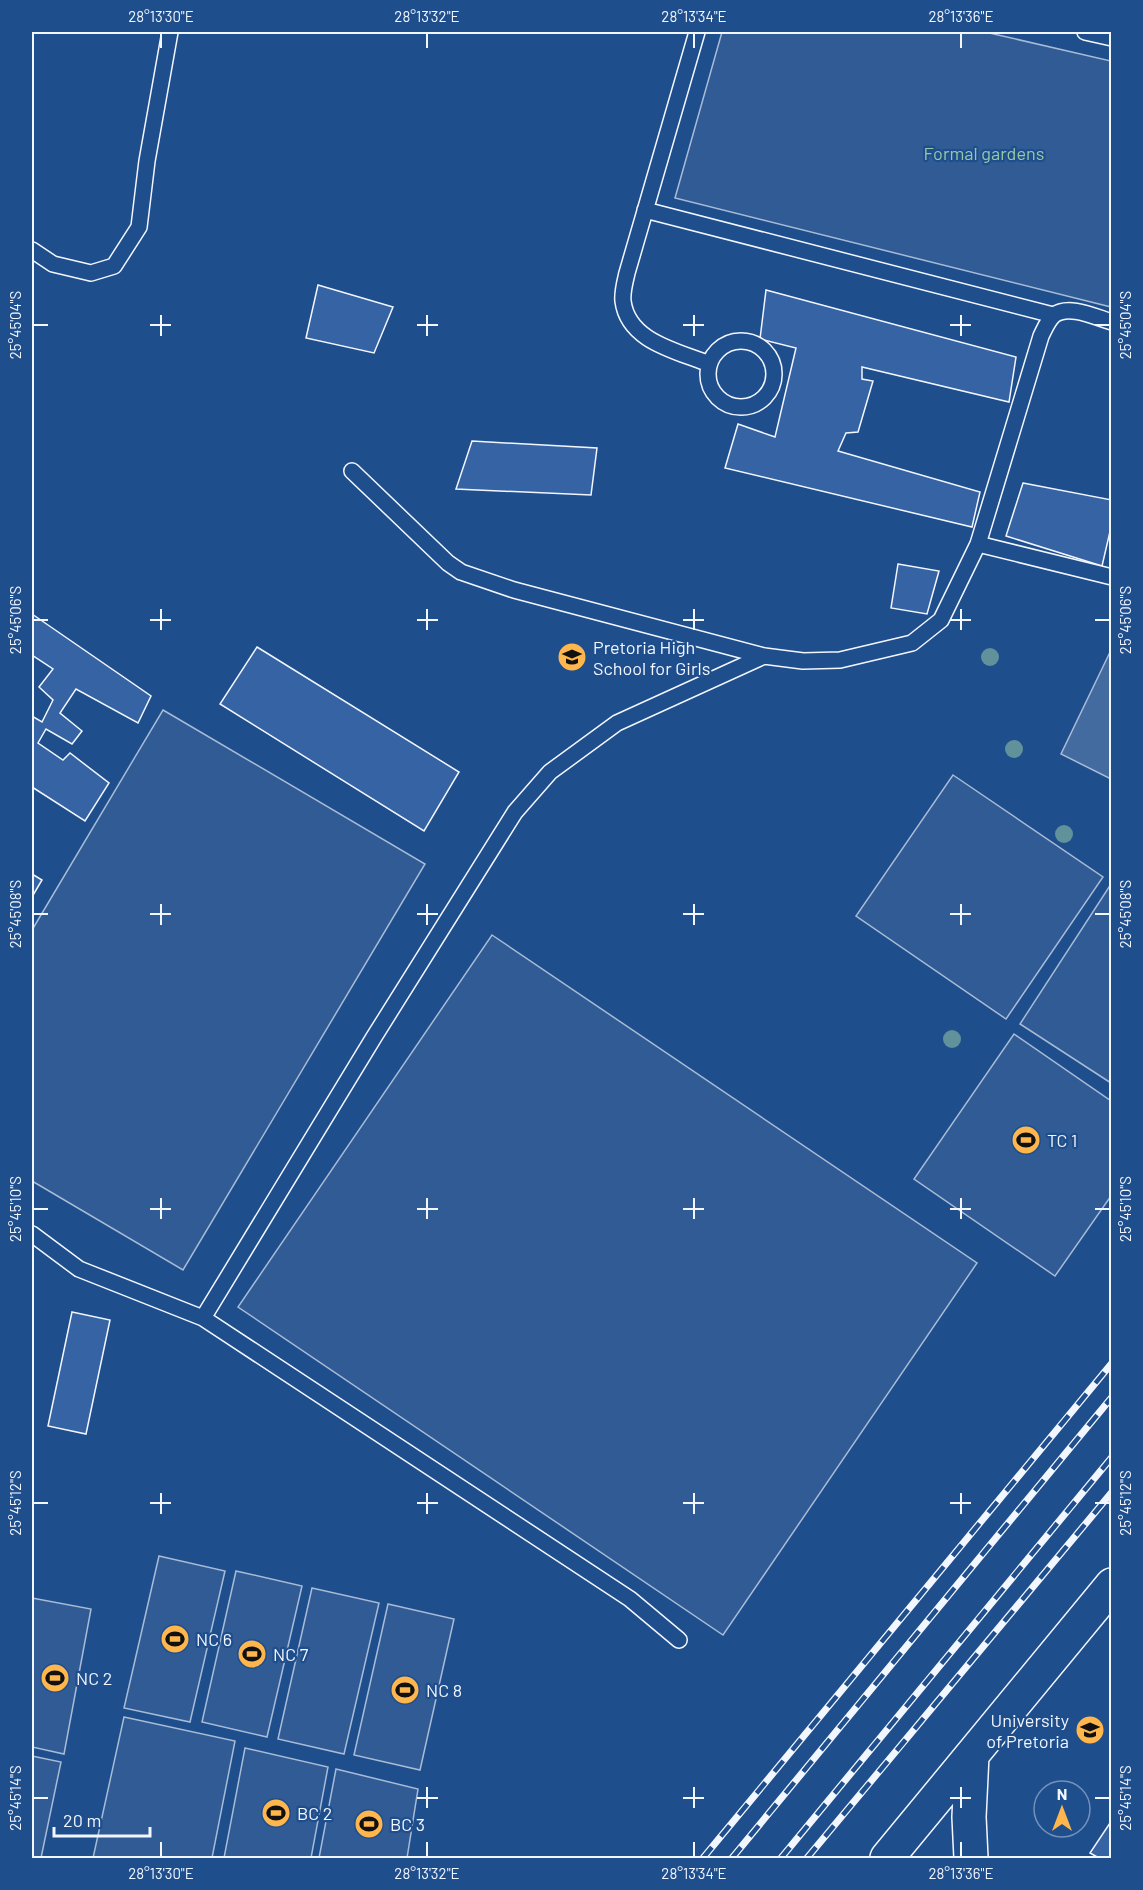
<svg xmlns="http://www.w3.org/2000/svg" width="1143" height="1890" font-family="Barlow,sans-serif">
	<style>
		.green { fill: #305b95; stroke: #a8bbd7; stroke-width: 1.5 }
		.water { fill: #446ba0; stroke: #a8bbd7; stroke-width: 1.5 }
		.building { fill: #3563a3; stroke: #f2f6ff; stroke-width: 1.5 }
		.lines { fill: none; stroke-linecap: round; stroke-linejoin: round }
		.lane-casing { stroke: #f2f6ff; stroke-width: 18 }
		.secondary-casing { stroke: #f2f6ff; stroke-width: 36 }
		.lane { stroke: #1f4e8c; stroke-width: 15 }
		.secondary { stroke: #1f4e8c; stroke-width: 33 }
		.rail-casing { stroke: #f2f6ff; stroke-width: 7 }
		.rail { stroke: #1f4e8c; stroke-width: 4.5; stroke-dasharray: 14; stroke-linecap: butt }
		.tree { fill: #61919a }
		.ticks { fill: none; stroke: #f2f6ff; stroke-width: 2 }
		.labels { text-anchor: middle; dominant-baseline: central; stroke-width: 4.5; stroke-linejoin: round; paint-order: stroke }
		.park-label { font-size: 18px; fill: #97c8a6; stroke: #1f4e8c }
		.poi-label { font-size: 18px; fill: #f2f6ff; stroke: #1f4e8c; text-anchor: start }
		.neatline { fill: none; stroke: #f2f6ff; stroke-width: 2 }
		.ticks-label { font-size: 15px; text-anchor: middle; fill: #f2f6ff }
	</style>
	<rect width="100%" height="100%" fill="#1f4e8c"/>
	<path class="green" d="M722 32H985L1111 61V307L675 198Z
		M163 710 425 864 183 1270 32 1181V930Z
		M953 775 1103 877 1006 1019 856 916Z
		M1111 884V1083L1020 1024Z
		M492 935 977 1263 723 1635 238 1307Z
		M1014 1034 1111 1101V1196L1055 1276 914 1179Z
		M159 1556 225 1571 190 1722 124 1708Z
		M236 1571 302 1586 267 1737 202 1722Z
		M312 1588 379 1603 344 1754 278 1739Z
		M32 1598 91 1609 64 1754 32 1747Z
		M388 1604 454 1619 420 1770 354 1755Z
		M124 1717 235 1741 212 1858H93Z
		M245 1748 328 1767 311 1858H224Z
		M32 1756 61 1762 41 1858H32Z
		M336 1769 418 1789 407 1858H319Z"/>
	<path class="water" d="M1111 650V779L1061 754Z"/>
	<path class="building" d="M318 285 393 307 374 353 306 338Z
		M766 290 1016 357 1009 402 862 367V379L873 381 858 432 846 433 838 451 980 492 972 527 725 468 738 424 775 437 796 348 760 339Z
		M472 441 597 448 591 495 456 489Z
		M1023 483 1112 500V523L1102 566 1006 536Z
		M898 564 939 571 927 614 891 608Z
		M32 614 151 696 138 723 76 689 60 713 82 731 72 744 46 729 38 743 63 760 70 753 109 783 85 821 32 787V716L42 722 53 700 39 687 53 669 32 655Z
		M257 647 459 772 424 831 220 704Z
		M32 874 42 880 32 897Z
		M72 1312 110 1320 86 1434 48 1426Z
		M1112 1820V1858H1099L1090 1853Z"/>
	<g class="lines">
		<g class="lane-casing">
			<path id="lane" d="M697 32 627 273C625 282 622 292 623 301 628 342 678 351 709 364
				M1085 32 1112 38
				M645 210 1053 315
				M32 250 53 264 91 273 114 266 139 227 147 161 170 32
				M708 374a33 33 0 1 1 66 0a33 33 0 1 1-66 0Z
				M352 471 448 563 461 572 514 590 764 656 803 661 840 660 912 643 941 620 978 544 1041 336C1044 330 1048 320 1054 315 1069 304 1095 317 1112 322
				M978 544 1112 577
				M32 1234 79 1269 203 1318 630 1599 679 1640
				M203 1318 374 1037 515 812 550 772 617 723 764 656"/>
		</g>
		<g class="secondary-casing">
			<path id="secondary" d="M887 1858 1112 1585
				M971 1858 969 1817 972 1755"/>
		</g>
		<use href="#lane" class="lane"/>
		<use href="#secondary" class="secondary"/>
		<g class="rail-casing">
			<path id="rail" d="M703 1858 1112 1363
				M732 1858 1112 1397
				M781 1858 1112 1457
				M807 1858 1112 1492"/>
		</g>
		<use href="#rail" class="rail"/>
	</g>
	<g class="tree">
		<circle cx="990" cy="657" r="9"/>
		<circle cx="1014" cy="749" r="9"/>
		<circle cx="1064" cy="834" r="9"/>
		<circle cx="952" cy="1039" r="9"/>
	</g>
	<path class="ticks" d="M161 33V48M427 33V48M694 33V48M961 33V48M161 315V336M427 315V336M694 315V336M961 315V336M33 325H48M150 325H171M417 325H438M683 325H704M950 325H971M1095 325H1110M161 609V630M427 609V630M694 609V630M961 609V630M33 620H48M150 620H171M417 620H438M683 620H704M950 620H971M1095 620H1110M161 904V925M427 904V925M694 904V925M961 904V925M33 914H48M150 914H171M417 914H438M683 914H704M950 914H971M1095 914H1110M161 1198V1219M427 1198V1219M694 1198V1219M961 1198V1219M33 1209H48M150 1209H171M417 1209H438M683 1209H704M950 1209H971M1095 1209H1110M161 1493V1514M427 1493V1514M694 1493V1514M961 1493V1514M33 1503H48M150 1503H171M417 1503H438M683 1503H704M950 1503H971M1095 1503H1110M427 1787V1808M694 1787V1808M961 1787V1808M33 1798H48M417 1798H438M683 1798H704M950 1798H971M1095 1798H1110M161 1842V1857M427 1842V1857M694 1842V1857M961 1842V1857"/>
	<defs>
		<g id="school-disc" transform="scale(1.5)"><circle r="9.5" fill="#ffb74d" stroke="#1f4e8c"/><path d="M0-5L7-2L0 1L-7-2ZM-4 1L0 2.5L4 1V4Q0 6-4 4Z" fill="#111"/></g>
		<g id="stadium-disc" transform="scale(1.5)"><circle r="9.5" fill="#ffb74d" stroke="#1f4e8c"/><path d="M0-5a6.5 5 0 1 0 0 10a6.5 5 0 1 0 0-10ZM-3.5-1.8h7v3.6h-7Z" fill="#111"/></g>
		<g id="university-disc" transform="scale(1.5)"><circle r="9.5" fill="#ffb74d" stroke="#1f4e8c"/><path d="M0-5L7-2L0 1L-7-2ZM-4 1L0 2.5L4 1V4Q0 6-4 4Z" fill="#111"/></g>
	</defs>
	<g fill-rule="evenodd">
		<use href="#school-disc" x="572" y="657"/>
		<use href="#stadium-disc" x="1026" y="1140"/>
		<use href="#stadium-disc" x="175" y="1639"/>
		<use href="#stadium-disc" x="252" y="1654"/>
		<use href="#stadium-disc" x="55" y="1678"/>
		<use href="#stadium-disc" x="405" y="1690"/>
		<use href="#university-disc" x="1090" y="1730"/>
		<use href="#stadium-disc" x="276" y="1813"/>
		<use href="#stadium-disc" x="369" y="1824"/>
	</g>
	<g class="labels">
		<g class="park-label">
			<text x="984" y="153">Formal gardens</text>
		</g>
		<g class="poi-label">
			<text x="593" y="647">Pretoria High<tspan x="593" dy="21">School for Girls</tspan></text>
			<text x="1047" y="1140">TC 1</text>
			<text x="196" y="1639">NC 6</text>
			<text x="273" y="1654">NC 7</text>
			<text x="76" y="1678">NC 2</text>
			<text x="426" y="1690">NC 8</text>
			<text x="1069" y="1720" text-anchor="end">University<tspan x="1069" dy="21">of Pretoria</tspan></text>
			<text x="297" y="1813">BC 2</text>
			<text x="390" y="1824">BC 3</text>
		</g>
	</g>
	<rect width="1143" height="1890" fill="none" stroke="#1f4e8c" stroke-width="66"/>
	<g transform="translate(1062 1809)"><circle r="28" fill="#1f4e8c" stroke="#7391ba" stroke-width="1.5"/>
	<path d="M0-4.5L10 22L0 15L-10 22Z" fill="#ffb74d"/>
	<text y="-9" font-size="16" font-weight="bold" text-anchor="middle" fill="#f2f6ff">N</text>
	</g>
	<path d="M54 1827v9h96v-9" fill="none" stroke="#f2f6ff" stroke-width="3"/>
	<text x="63" y="1827" font-size="18" fill="#f2f6ff" stroke="#1f4e8c" stroke-width="4.5" paint-order="stroke">20 m</text>
	<rect x="33" y="33" width="1077" height="1824" class="neatline"/>
	<g class="ticks-label">
		<text x="161" y="22">28°13'30"E</text>
		<text x="427" y="22">28°13'32"E</text>
		<text x="694" y="22">28°13'34"E</text>
		<text x="961" y="22">28°13'36"E</text>
		<text transform="translate(16 325) rotate(-90)" y="5">25°45'04"S</text>
		<text transform="translate(1126 325) rotate(-90)" y="5">25°45'04"S</text>
		<text transform="translate(16 620) rotate(-90)" y="5">25°45'06"S</text>
		<text transform="translate(1126 620) rotate(-90)" y="5">25°45'06"S</text>
		<text transform="translate(16 914) rotate(-90)" y="5">25°45'08"S</text>
		<text transform="translate(1126 914) rotate(-90)" y="5">25°45'08"S</text>
		<text transform="translate(16 1209) rotate(-90)" y="5">25°45'10"S</text>
		<text transform="translate(1126 1209) rotate(-90)" y="5">25°45'10"S</text>
		<text transform="translate(16 1503) rotate(-90)" y="5">25°45'12"S</text>
		<text transform="translate(1126 1503) rotate(-90)" y="5">25°45'12"S</text>
		<text transform="translate(16 1798) rotate(-90)" y="5">25°45'14"S</text>
		<text transform="translate(1126 1798) rotate(-90)" y="5">25°45'14"S</text>
		<text x="161" y="1879">28°13'30"E</text>
		<text x="427" y="1879">28°13'32"E</text>
		<text x="694" y="1879">28°13'34"E</text>
		<text x="961" y="1879">28°13'36"E</text>
	</g>
</svg>
